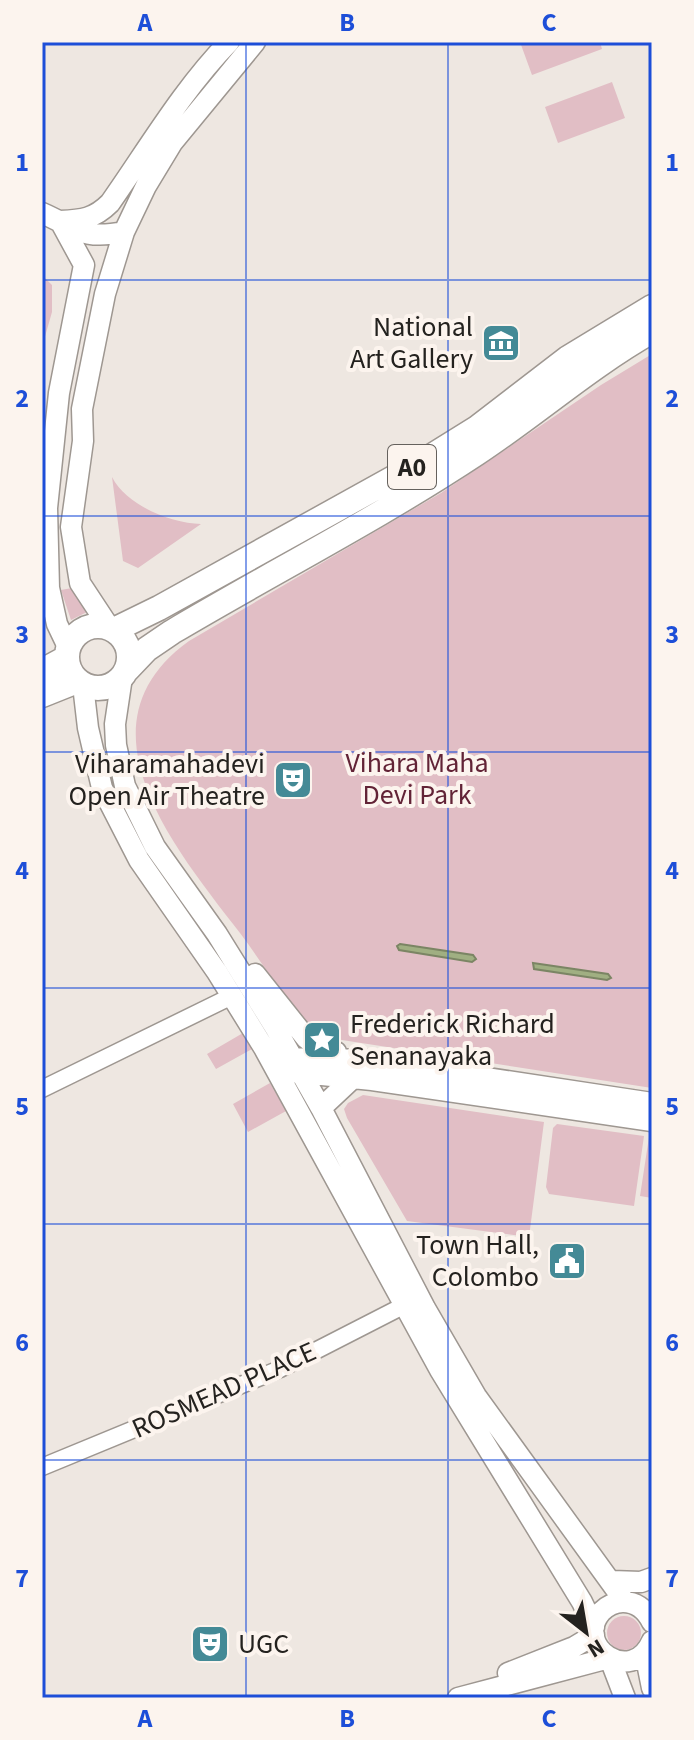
<svg xmlns="http://www.w3.org/2000/svg" width="694" height="1740" font-family="'Source Sans 3',sans-serif">
	<style>
		.green { fill: #e1bec5 }
		.water { fill: #a0af82; stroke: #7b8564; stroke-width: 2 }
		.lines { fill: none; stroke-linecap: round; stroke-linejoin: round }
		.minor-casing { stroke: #9e9791; stroke-width: 19 }
		.major-casing { stroke: #9e9791; stroke-width: 23 }
		.highway-casing { stroke: #9e9791; stroke-width: 27 }
		.minor { stroke: #fff; stroke-width: 16 }
		.major { stroke: #fff; stroke-width: 20 }
		.highway { stroke: #fff; stroke-width: 24 }
		.grid { fill: none; stroke: #1d4ed8; stroke-width: 2; stroke-opacity: 0.55 }
		.labels { text-anchor: middle; dominant-baseline: central; stroke-width: 8; stroke-linejoin: round; paint-order: stroke }
		.shield { fill: #fcf4ee; stroke: #65615d; stroke-width: 2 }
		.shield-label { font-size: 26px; font-weight: bold; fill: #24221f }
		.poi-label { font-size: 28px; fill: #24221f; stroke: #fcf4ee; text-anchor: end }
		.park-label { font-size: 28px; fill: #622336; stroke: #fcf4ee }
		.street-label { font-size: 28px; fill: #24221f; stroke: #fcf4ee }
		.neatline { fill: none; stroke: #1d4ed8; stroke-width: 3 }
		.grid-label { font-size: 26px; text-anchor: middle; font-weight: bold; fill: #1d4ed8 }
	</style>
	<rect width="100%" height="100%" fill="#eee7e1"/>
	<path class="green" d="M520 42H600L602 49 532 75Z
		M612 82 625 118 558 143 545 107Z
		M42 275 52 285V312L42 347Z
		M652 354V1088L329 1038 319 1034C289 1007 264 965 240 933 177 851 71 726 189 641L441 493 601 385Z
		M112 477C126 505 170 523 201 524L138 568 123 561Z
		M72 588 87 612 71 620 61 590Z
		M243 1033 252 1049 216 1069 207 1054Z
		M270 1083 286 1111 248 1132 233 1104Z
		M363 1095 544 1122 529 1237 407 1221 347 1118 344 1109 348 1103Z
		M557 1124 644 1136 634 1206 549 1194 546 1187 553 1128Z
		M649 1137 652 1138V1198L640 1196Z
		M607 1633a17 17 0 1 1 34 0a17 17 0 1 1-34 0Z"/>
	<path class="water" d="M400 944 473 955 476 959 472 962 399 950 397 946Z
		M533 963 608 974 611 978 607 980 534 969Z"/>
	<g class="lines">
		<g class="minor-casing">
			<path id="minor" d="M42 1089 232 996
				M42 1467 280 1369 403 1306"/>
		</g>
		<g class="major-casing">
			<path id="major" d="M42 213C78 229 82 240 124 232
				M60 221 84 265 59 393 47 508 49 588 57 624 68 647
				M60 221C82 220 94 219 110 203 148 149 183 89 229 42
				M109 627 80 583 71 527 83 441 82 409 105 294 124 232 146 186 172 143 255 42
				M122 677 115 724 116 745 125 786 155 847 217 934 276 1029 321 1108 425 1308 476 1396 625 1602
				M83 685 88 728 102 788 139 860 217 972 264 1048 440 1370 582 1602 594 1627
				M255 974 306 1038 315 1045 336 1052
				M282 1058 368 1060 652 1103
				M292 1072 372 1080 652 1121
				M321 1108 353 1078
				M612 1581 641 1582 652 1578
				M652 1622C646 1610 637 1602 623 1602 615 1602 607 1606 601 1612 572 1646 632 1687 652 1641
				M645 1653 652 1688
				M610 1659 625 1698
				M508 1673 574 1647 594 1635
				M458 1698 609 1658"/>
		</g>
		<g class="highway-casing">
			<path id="highway" d="M67 657a31 31 0 1 1 62 0a31 31 0 1 1-62 0Z
				M114 630 159 608 424 461 477 428 568 358 652 307
				M42 671 66 658
				M126 671 147 649 172 632C273 572 379 518 477 453 536 414 590 366 652 331
				M42 695 77 681"/>
		</g>
		<use href="#minor" class="minor"/>
		<use href="#major" class="major"/>
		<use href="#highway" class="highway"/>
	</g>
	<path class="grid" d="M246 42V1698M448 42V1698M42 280H652M42 516H652M42 752H652M42 988H652M42 1224H652M42 1460H652"/>
	<defs>
		<g id="museum-square" transform="scale(2)"><rect x="-9" y="-9" width="18" height="18" rx="4" fill="#448a96" stroke="#fcf4ee"/><path d="M0-6L6-3V-2H-6V-3ZM-5-1h2V3h-2ZM-1-1h2V3h-2ZM3-1h2V3H3ZM-6 4H6V6H-6Z" fill="#fff"/></g>
		<g id="theatre-square" transform="scale(2)"><rect x="-9" y="-9" width="18" height="18" rx="4" fill="#448a96" stroke="#fcf4ee"/><path d="M-5-5.5Q0-4 5-5.5V0Q5 5 0 6Q-5 5-5 0ZM-3.3-2.5H-1v1.5H-3.3ZM1-2.5H3.3v1.5H1ZM-2.8 1Q0 5.5 2.8 1Z" fill="#fff"/></g>
		<g id="sight-square" transform="scale(2)"><rect x="-9" y="-9" width="18" height="18" rx="4" fill="#448a96" stroke="#fcf4ee"/><path d="M0-6L1.8-2.2L6-1.7L2.9 1.2L3.7 5.4L0 3.3L-3.7 5.4L-2.9 1.2L-6-1.7L-1.8-2.2Z" fill="#fff"/></g>
		<g id="civic-square" transform="scale(2)"><rect x="-9" y="-9" width="18" height="18" rx="4" fill="#448a96" stroke="#fcf4ee"/><path d="M-.6-6.5H3V-4.5H.6V-3L4-1V1h2V6H-6V1h2V-1L-.6-3ZM-1.2 2.5V6h2.4V2.5Z" fill="#fff"/></g>
	</defs>
	<g fill-rule="evenodd">
		<use href="#museum-square" x="501" y="343"/>
		<use href="#theatre-square" x="293" y="780"/>
		<use href="#sight-square" x="322" y="1040"/>
		<use href="#civic-square" x="567" y="1261"/>
		<use href="#theatre-square" x="210" y="1644"/>
	</g>
	<g class="labels">
		<rect class="shield" x="388" y="445" width="48" height="44" rx="6"/>
		<g class="shield-label">
			<text x="412" y="467">A0</text>
		</g>
		<g class="poi-label">
			<text x="473" y="327">National<tspan x="473" dy="32">Art Gallery</tspan></text>
			<text x="265" y="764">Viharamahadevi<tspan x="265" dy="32">Open Air Theatre</tspan></text>
			<text x="350" y="1024" text-anchor="start">Frederick Richard<tspan x="350" dy="32">Senanayaka</tspan></text>
			<text x="539" y="1245">Town Hall,<tspan x="539" dy="32">Colombo</tspan></text>
			<text x="238" y="1644" text-anchor="start">UGC</text>
		</g>
		<g class="park-label">
			<text x="417" y="763">Vihara Maha<tspan x="417" dy="32">Devi Park</tspan></text>
		</g>
		<g class="street-label">
			<text transform="translate(224 1390) rotate(-24)">ROSMEAD PLACE</text>
		</g>
	</g>
	<rect width="694" height="1740" fill="none" stroke="#fcf4ee" stroke-width="88"/>
	<g transform="translate(586 1632) rotate(149)" stroke="#fcf4ee" stroke-width="6" paint-order="stroke">
	<path d="M0-6L14 30L0 20L-14 30Z" fill="#24221f"/>
	<text y="-12" font-size="22" font-weight="bold" text-anchor="middle" fill="#24221f">N</text>
	</g>
	<rect x="44" y="44" width="606" height="1652" class="neatline"/>
	<g class="grid-label">
		<text x="145" y="31">A</text>
		<text x="347" y="31">B</text>
		<text x="549" y="31">C</text>
		<text x="22" y="171">1</text>
		<text x="672" y="171">1</text>
		<text x="22" y="407">2</text>
		<text x="672" y="407">2</text>
		<text x="22" y="643">3</text>
		<text x="672" y="643">3</text>
		<text x="22" y="879">4</text>
		<text x="672" y="879">4</text>
		<text x="22" y="1115">5</text>
		<text x="672" y="1115">5</text>
		<text x="22" y="1351">6</text>
		<text x="672" y="1351">6</text>
		<text x="22" y="1587">7</text>
		<text x="672" y="1587">7</text>
		<text x="145" y="1727">A</text>
		<text x="347" y="1727">B</text>
		<text x="549" y="1727">C</text>
	</g>
</svg>
